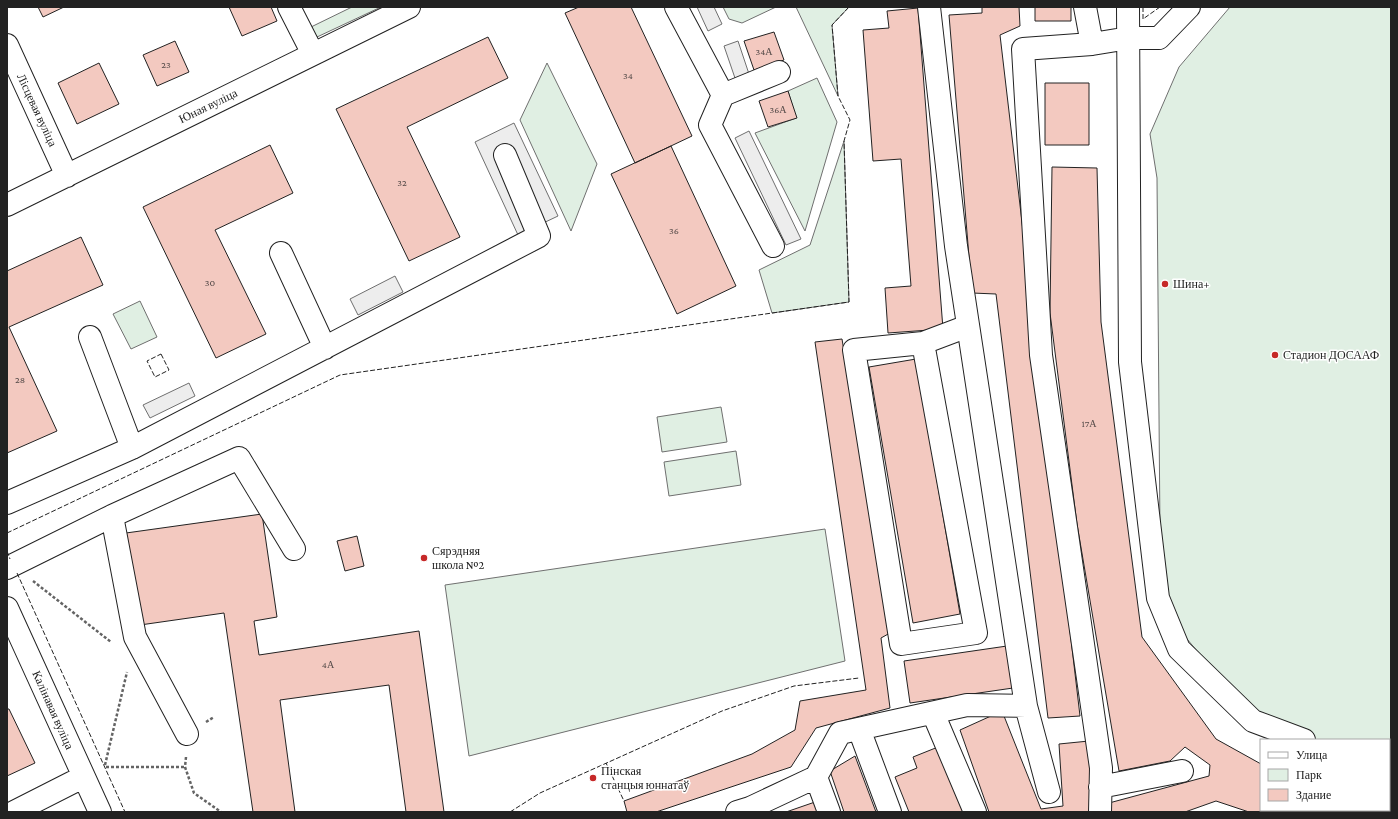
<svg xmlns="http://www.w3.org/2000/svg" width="1398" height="819" font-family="'Crimson Pro',serif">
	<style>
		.green { fill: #e0efe3; stroke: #6f6f6f }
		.parking { fill: #ededed; stroke: #6f6f6f }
		.building { fill: #f3c9c0; stroke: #222 }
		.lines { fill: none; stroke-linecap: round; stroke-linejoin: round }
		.minor-casing { stroke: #222; stroke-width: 24 }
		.path { stroke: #646464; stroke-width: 2.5; stroke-dasharray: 3 2; stroke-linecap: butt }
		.minor { stroke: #fff; stroke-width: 22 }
		.fence { stroke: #222; stroke-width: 1; stroke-dasharray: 5 2; stroke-linecap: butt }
		.poi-dot { fill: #c62828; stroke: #fff; stroke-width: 1.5 }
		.labels { text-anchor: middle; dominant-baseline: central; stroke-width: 3; stroke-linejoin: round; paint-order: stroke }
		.number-label { font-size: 10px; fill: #564c4a }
		.street-label { font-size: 12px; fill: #222; stroke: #fff }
		.poi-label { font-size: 12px; fill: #222; stroke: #fff; text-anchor: start }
	</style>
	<rect width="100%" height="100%" fill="#fff"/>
	<path class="green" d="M352 7H381L317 37 310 33 311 27Z
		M723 7H776L742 23 729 19Z
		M796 7H849L832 25 838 96Z
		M1230 7H1391V750H1389V740H1316L1245 709 1168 616 1160 532 1157 178 1150 134 1179 67Z
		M547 63 597 164 571 231 520 120Z
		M817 78 837 122 805 231 755 133 796 118 788 91Z
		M844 141 849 302 772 313 759 270 810 245Z
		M140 301 157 337 131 349 113 314Z
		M721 407 727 442 662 452 657 417Z
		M736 451 741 485 669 496 664 462Z
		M825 529 845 661 469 756 445 585Z"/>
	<path class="parking" d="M697 7H714L722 24 708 31Z
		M738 41 750 77 736 81 724 46Z
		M514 123 558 216 518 235 475 142Z
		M749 131 801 239 786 245 735 138Z
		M395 276 403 292 358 315 350 299Z
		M189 383 195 396 150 418 143 405Z"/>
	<path class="building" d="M38 7H64L43 17Z
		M229 7H271L277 21 242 36Z
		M579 7H631L692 136 635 163 565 13Z
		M982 7H1019L1020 26 1000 35 1080 716 1048 718 996 294 972 293 949 15 982 13Z
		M1035 7H1071V21H1035Z
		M918 8 943 329 888 333 885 288 911 286 901 159 873 161 863 30 889 28 887 11Z
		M774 32 784 60 754 70 744 41Z
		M488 37 508 78 407 127 460 237 409 261 336 109Z
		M175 41 189 72 157 86 143 55Z
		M99 63 119 104 77 124 58 83Z
		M1045 83H1089V145H1045Z
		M788 91 797 118 768 127 759 101Z
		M270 145 293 193 215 230 266 334 216 358 143 207Z
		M671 146 736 286 677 314 611 174Z
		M1052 167 1097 168 1101 322 1142 637 1216 739 1261 764V810H1387L1386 812H1249L1216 801 1185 812H1111L1109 803 1209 776 1210 765 1185 747 1170 761 1119 771 1077 524 1050 313Z
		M81 237 103 285 9 327 57 431 7 453V271Z
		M842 339 890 633 881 638 890 708 816 728 791 767 656 812H627L624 801 752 754 795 730 800 701 866 690 815 342Z
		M916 359 960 614 913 623 869 367Z
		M262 514 277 617 254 621 259 655 419 631 444 812H406L389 685 280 700 295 812H253L224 613 140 625 126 533Z
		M357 536 364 566 345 571 337 541Z
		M1007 646 1013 688 910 703 904 661Z
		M7 709H9L35 763 7 776Z
		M1002 711 1041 809 1063 806 1059 744 1089 741 1091 812H989L960 730Z
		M938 747 965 812H909L895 777 917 768 913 757Z
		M855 756 876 812H844L830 771Z
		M815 802 818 812H786Z"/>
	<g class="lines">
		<g class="minor-casing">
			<path id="minor" d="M289 7 313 54
				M676 7 723 95 710 125 773 246
				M929 7 956 246 1026 706 1049 792
				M1085 7 1092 44
				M1128 7 1130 362 1158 598 1179 649 1253 721 1304 740
				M7 45 67 176
				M723 95 779 72
				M7 205 409 7
				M281 253 325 348
				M90 337 132 448
				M923 343 976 633 901 644 854 350 923 343 968 326
				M7 503 132 448 539 236 505 155
				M112 516 135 637 187 734
				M7 568 112 516 239 458 294 549
				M7 608 100 812
				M933 713 975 812
				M859 729 890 812
				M1389 765H1391
				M816 777 829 812
				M1100 787 1182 771
				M14 812 83 777
				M737 812 750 808 816 777 840 733 967 705 1026 706
				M1100 812 1101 768 1041 355 1023 49 1092 44 1129 38H1159L1189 7"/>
		</g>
		<path class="path" d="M33 581 111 642
			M206 722 214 717
			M186 757 185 767 194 793 221 812
			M105 765 127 672
			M106 767H185"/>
		<use href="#minor" class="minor"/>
		<path class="fence" d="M1143 7V19L1160 7
			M161 354 169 370 155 377 147 361Z
			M7 533 340 375 849 302 844 141 850 120 838 96 832 25 849 7
			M7 551 10 559
			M17 573 125 812
			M606 763 624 801
			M510 812 540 793 722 711 794 686 859 678"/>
	</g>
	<g class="poi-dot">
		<circle cx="1165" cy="284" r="4"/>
		<circle cx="1275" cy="355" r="4"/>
		<circle cx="424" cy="558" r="4"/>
		<circle cx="593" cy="778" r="4"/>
	</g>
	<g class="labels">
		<g class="number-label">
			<text x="764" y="51">34А</text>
			<text x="166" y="64">23</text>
			<text x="628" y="75">34</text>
			<text x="778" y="109">36А</text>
			<text x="402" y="182">32</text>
			<text x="674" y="230">36</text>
			<text x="210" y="282">30</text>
			<text x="20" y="379">28</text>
			<text x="1089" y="423">17А</text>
			<text x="328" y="664">4А</text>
		</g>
		<g class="street-label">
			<text transform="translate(208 106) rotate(-26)">Юная вуліца</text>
			<text transform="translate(37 110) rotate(65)">Лісцевая вуліца</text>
			<text transform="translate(53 710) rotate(66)">Калінавая вуліца</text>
		</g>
		<g class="poi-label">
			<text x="1173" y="284">Шина+</text>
			<text x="1283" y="355">Стадион ДОСААФ</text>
			<text x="432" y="551">Сярэдняя<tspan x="432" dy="14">школа №2</tspan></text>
			<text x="601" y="771">Пінская<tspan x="601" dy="14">станцыя юннатаў</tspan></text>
		</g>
	</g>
	<rect width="1398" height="819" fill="none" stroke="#222222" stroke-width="16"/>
	<rect x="1260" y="739" width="130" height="72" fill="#ffffff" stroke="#a7a7a7"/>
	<rect x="1268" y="752" width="20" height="6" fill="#ffffff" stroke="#a7a7a7"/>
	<text x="1296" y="759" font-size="12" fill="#222222">Улица</text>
	<rect x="1268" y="769" width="20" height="12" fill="#e0efe3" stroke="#a7a7a7"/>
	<text x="1296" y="779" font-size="12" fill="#222222">Парк</text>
	<rect x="1268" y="789" width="20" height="12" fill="#f3c9c0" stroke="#a7a7a7"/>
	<text x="1296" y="799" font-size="12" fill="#222222">Здание</text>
</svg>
